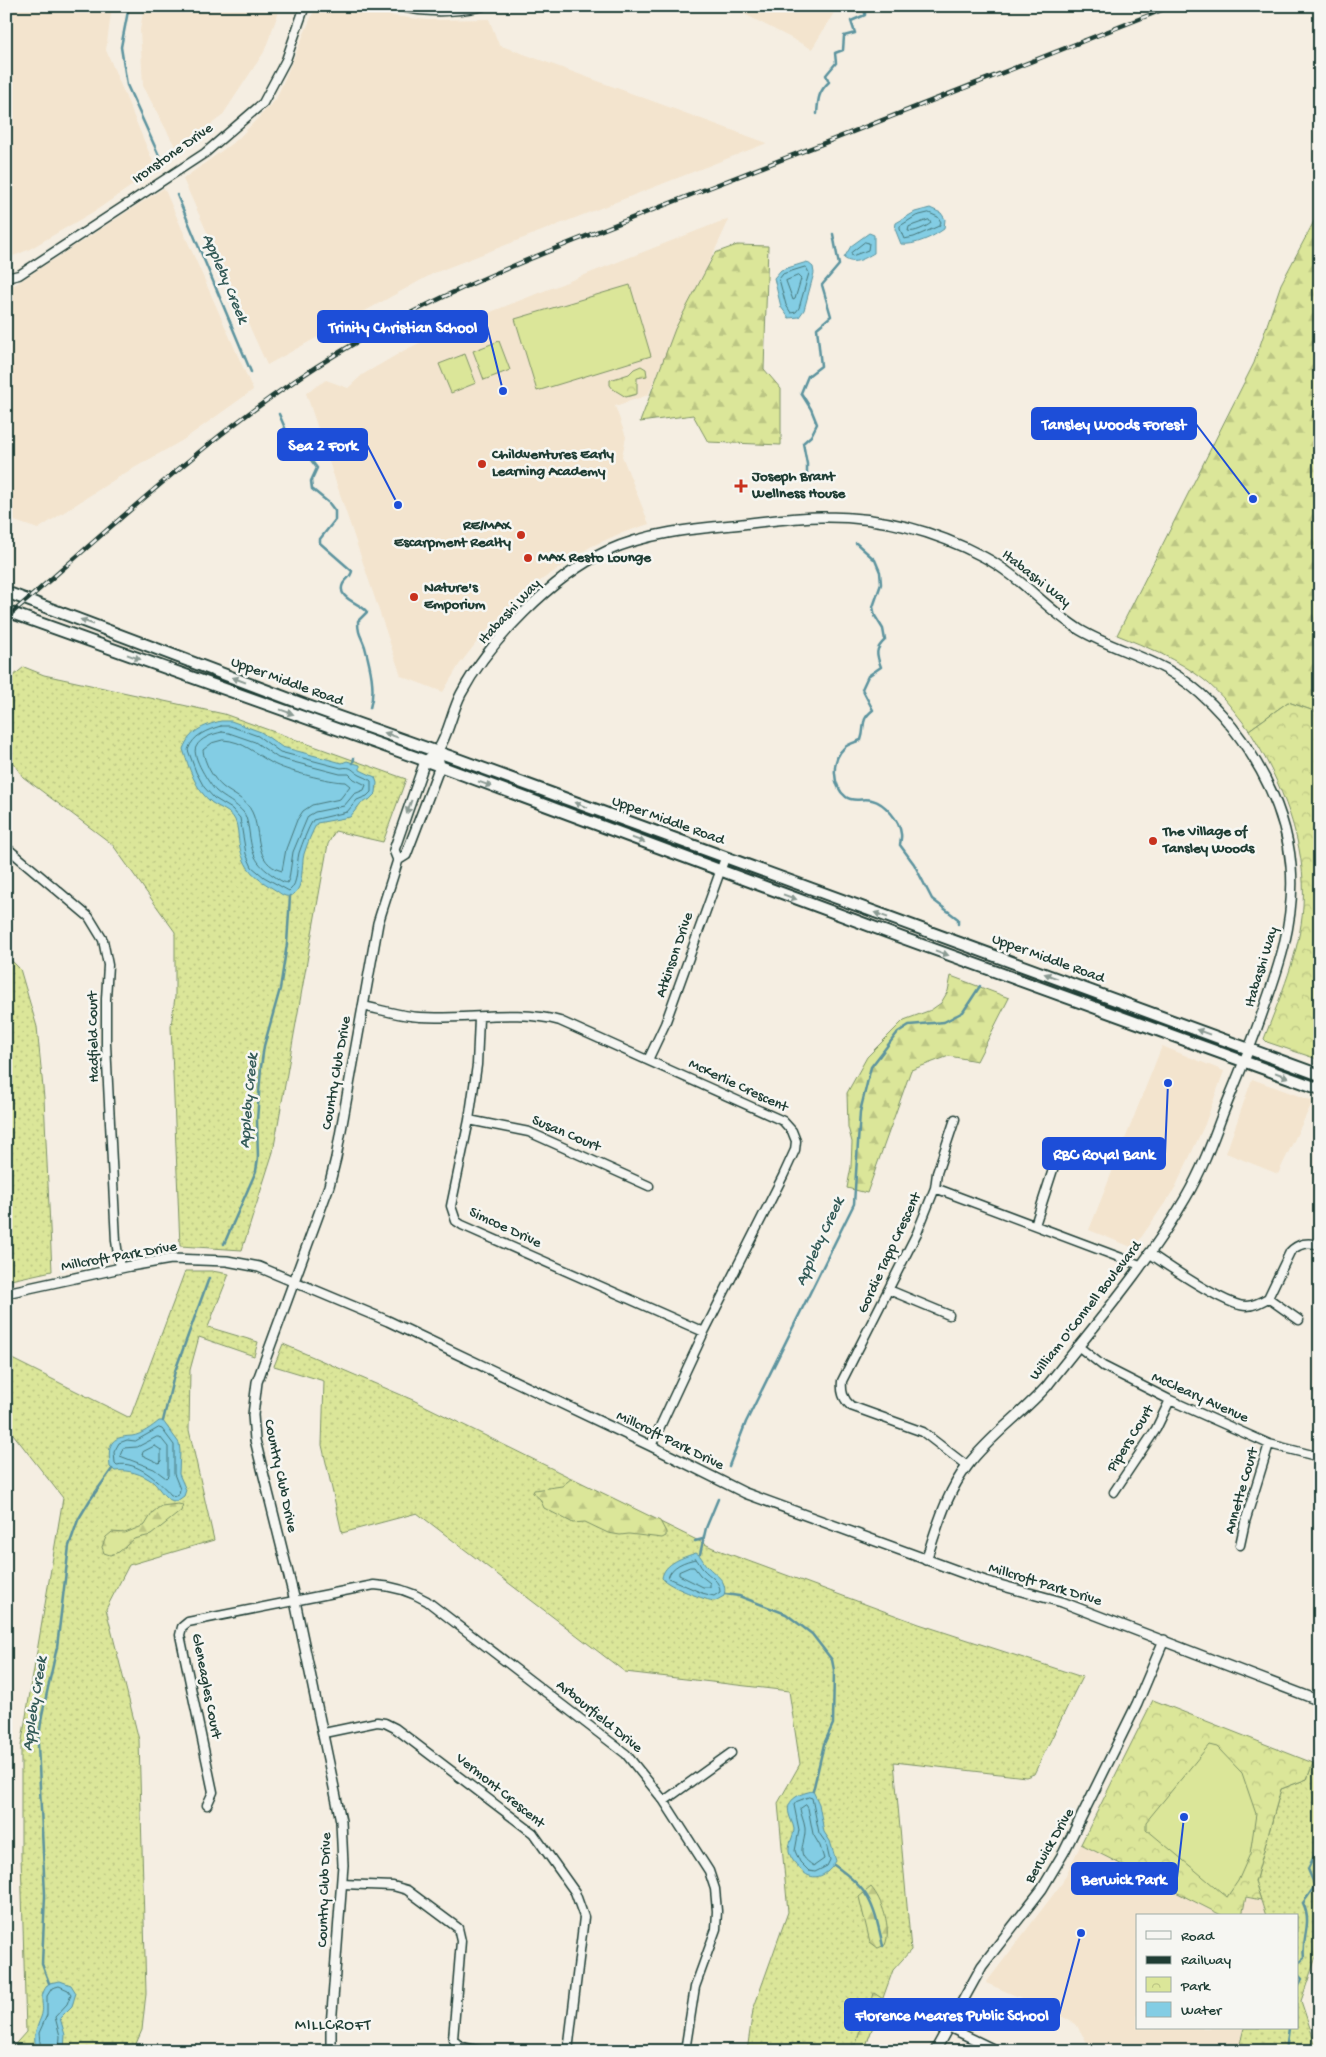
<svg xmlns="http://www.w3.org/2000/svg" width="1326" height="2057" font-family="'Gochi Hand',sans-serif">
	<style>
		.built { fill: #f3e4ce }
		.grass { fill: url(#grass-dots); stroke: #7d9266 }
		.forest { fill: url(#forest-firs); stroke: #7d9266 }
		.park { fill: url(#park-crowns); stroke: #7d9266 }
		.pitch { fill: #dbe699; stroke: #7d9266 }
		.water { fill: #83cde4; stroke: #5b939e }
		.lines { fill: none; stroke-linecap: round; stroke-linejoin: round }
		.shore { stroke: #47777a; stroke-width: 1 }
		.stream { stroke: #5b939e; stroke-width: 2.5 }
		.minor-casing { stroke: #1f3d34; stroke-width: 11 }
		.tertiary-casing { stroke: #1f3d34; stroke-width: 12 }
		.secondary-casing { stroke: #1f3d34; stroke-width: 14 }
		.minor { stroke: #f6f6f2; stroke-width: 8 }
		.tertiary { stroke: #f6f6f2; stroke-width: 9 }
		.secondary { stroke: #f6f6f2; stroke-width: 10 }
		.rail-casing { stroke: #1f3d34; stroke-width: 4.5 }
		.rail { stroke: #f6f6f2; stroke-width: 2.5; stroke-dasharray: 8; stroke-linecap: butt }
		.oneway { fill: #8a9a93 }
		.poi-dot { fill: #c8321e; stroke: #f6f6f2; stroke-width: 2 }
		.labels { text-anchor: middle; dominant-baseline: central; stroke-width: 5; stroke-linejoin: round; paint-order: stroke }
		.street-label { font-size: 15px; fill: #1f3d34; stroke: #f6f6f2 }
		.poi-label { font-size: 15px; font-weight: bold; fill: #1f3d34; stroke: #f6f6f2; text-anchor: start }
		.water-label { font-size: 16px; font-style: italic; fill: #335a57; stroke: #f6f6f2 }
		.neighbourhood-label { font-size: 16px; letter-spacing: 1px; fill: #1f3d34; stroke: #f6f6f2 }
		.leader { fill: none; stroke: #1d4ed8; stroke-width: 2 }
		.callout-dot { fill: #1d4ed8; stroke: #f6f6f2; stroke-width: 2 }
		.callout { fill: #1d4ed8; stroke: #1d4ed8; stroke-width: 2 }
		.callout-label { font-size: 16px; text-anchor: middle; font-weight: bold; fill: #fff }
	</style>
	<defs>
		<pattern id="grass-dots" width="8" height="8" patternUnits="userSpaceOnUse" patternTransform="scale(1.25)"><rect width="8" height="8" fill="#dbe699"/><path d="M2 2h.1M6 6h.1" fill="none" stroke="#bcc684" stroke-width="1.8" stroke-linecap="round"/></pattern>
		<pattern id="forest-firs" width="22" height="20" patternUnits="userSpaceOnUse" patternTransform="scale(1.25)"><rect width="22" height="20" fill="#dbe699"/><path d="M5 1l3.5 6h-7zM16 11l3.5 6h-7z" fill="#bcc684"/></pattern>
		<pattern id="park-crowns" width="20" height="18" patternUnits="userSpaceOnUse" patternTransform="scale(1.25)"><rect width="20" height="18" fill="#dbe699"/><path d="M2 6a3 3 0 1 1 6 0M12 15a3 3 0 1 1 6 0" fill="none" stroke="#bcc684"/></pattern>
	</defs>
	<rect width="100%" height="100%" fill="#f5eee2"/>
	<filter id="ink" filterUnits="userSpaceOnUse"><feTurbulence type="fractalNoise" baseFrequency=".02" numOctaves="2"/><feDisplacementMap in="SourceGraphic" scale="10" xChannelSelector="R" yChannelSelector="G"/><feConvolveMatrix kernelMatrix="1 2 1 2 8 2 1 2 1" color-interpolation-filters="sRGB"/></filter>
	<g filter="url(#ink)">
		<path class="built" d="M6 6H112L106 50 156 169 98 209 28 250 6 259Z
			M144 6H281L264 52 222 116 177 150 143 86 140 30Z
			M316 6H368L394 16 427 20 489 19 499 45 767 143 434 273 267 365 183 179 238 139 276 99Z
			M729 6H838L812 49Z
			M164 188 253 390 183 440 120 476 38 529 6 518V286L16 284Z
			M727 219 728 222 648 395 615 406 626 437 622 456 649 524 619 534 590 547 537 583 518 598 480 638 459 665 443 692 401 676 306 393 326 380 348 388 362 375 405 350 450 328Z
			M1162 1046 1224 1071 1205 1124 1175 1188 1134 1248 1089 1230Z
			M1252 1079 1313 1101 1278 1174 1226 1153Z
			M1081 1844 1223 1916H1137V2028H1244L1238 2051H1092L1076 2024 1049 2010 986 1983 1062 1883Z
			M1246 1897 1261 1900 1266 1916H1242Z"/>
		<path class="grass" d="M24 667 44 675 224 714 406 779 383 842 335 831 328 844 273 1152 242 1250 180 1246 171 1026 175 997V932L112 844 23 777 6 753V682Z
			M6 955 20 969 37 1027 44 1098 52 1271 6 1281Z
			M185 1271H212L229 1274 208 1327 258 1342 254 1356 199 1337 190 1370 189 1430 214 1540 129 1565 106 1609 139 1740 146 1993 142 2030 135 2046 141 2051H9L26 2032 21 1856V1746L63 1498 6 1425V1356L130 1418Z
			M283 1344 413 1400 713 1548 919 1624 1082 1677 1034 1774 1026 1777 894 1762 911 1950 893 1970 864 2051H747L753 2010 788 1912 778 1803 800 1764 789 1691 625 1672 417 1513 342 1533 322 1445 324 1381 274 1366Z
			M1313 1763 1320 1765V1945L1301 2001 1315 2043V2051H1238L1244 2028H1297V1916H1266L1255 1882 1281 1789 1307 1779Z"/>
		<path class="forest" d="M1320 210V713L1288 702 1249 730C1235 712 1221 693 1203 679 1177 659 1147 647 1117 635L1254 363 1281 284Z
			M737 245 768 246 764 369 781 389V445L708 442 693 415 640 422 675 329 715 253Z
			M951 976 1009 998 977 1061 949 1056 911 1070 867 1193 847 1188 851 1167 852 1142 848 1127 847 1093 867 1057 904 1020 931 1010 941 1003 948 991Z
			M572 1478 660 1521 666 1532V1536L662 1538 629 1534 620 1535 608 1533 585 1522 573 1523 544 1508 540 1499 533 1493 534 1490 562 1486Z
			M178 1504 183 1505 181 1511 151 1535 134 1539 119 1552 110 1555 104 1553 102 1547 106 1537 112 1532 125 1533 145 1525 153 1512 161 1506Z
			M871 1887C882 1899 892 1929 885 1945L878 1948 870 1942 859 1897Z
			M874 1993 883 1999 864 2051H850L849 2049 852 2045 856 2044C859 2036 860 2027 862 2019 866 2009 871 2006 874 1993Z"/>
		<path class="park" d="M641 366 646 369 647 376 637 378V394L626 397 613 389 610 385V380L629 374 634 369Z
			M1288 702 1320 713V1060L1267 1042 1264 1039C1280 997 1300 952 1303 907 1307 843 1282 783 1249 730Z
			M1153 1700 1313 1763 1307 1779 1281 1789 1255 1882 1261 1900 1246 1897 1242 1916H1223L1081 1844Z"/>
		<path class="pitch" d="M630 285 651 356 537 391 515 319Z
			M499 341 510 370 484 380 473 351Z
			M465 354 476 383 451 393 439 364Z
			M1209 1745 1217 1747 1242 1773 1256 1814 1250 1854 1238 1881 1227 1897 1146 1829V1822Z"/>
		<path class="water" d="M930 208 941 213 945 219 944 229C933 237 914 246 901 244L895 229 896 223 915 212Z
			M869 233 874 235V253C865 258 854 266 844 258L851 246Z
			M807 262 813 267 814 273 804 310 799 317 789 318 781 307 774 278 781 270Z
			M221 721H231L261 732 282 747 342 763 347 761 360 765V770L375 777 377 783 376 793 369 800 361 803 350 817 317 823C312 832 307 844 304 854 301 866 304 886 294 894 288 899 282 895 277 891 254 877 244 870 239 843 238 836 238 826 235 820 231 811 219 808 211 802 195 789 189 768 183 749 190 731 202 726 221 721Z
			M159 1421H163L179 1443 180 1451 179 1474 186 1490 184 1496 177 1501C165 1502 161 1489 153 1482 143 1474 126 1469 115 1471L110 1467C108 1445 109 1437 132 1436 141 1435 153 1426 159 1421Z
			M696 1553C702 1556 702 1561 707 1566 716 1576 728 1580 724 1596L715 1601C707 1601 667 1586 662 1578 664 1563 684 1557 696 1553Z
			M813 1791 819 1804 824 1832 830 1841 836 1861C828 1875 814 1883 802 1871 797 1865 791 1860 789 1852 788 1844 794 1836 794 1829 793 1823 790 1819 789 1814 785 1799 801 1793 813 1791Z
			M60 1981 71 1985 76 1993 72 2006 60 2018 65 2035 64 2051H37C32 2036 36 2030 41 2017 46 2004 36 1999 49 1983Z"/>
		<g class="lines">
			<path class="shore" d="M929 213 938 217 941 222 939 226 914 237 904 239 900 229V226L916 216Z
				M929 220 931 223C926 227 914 233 908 231L909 227Z
				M865 242 869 243 868 250 852 256 851 253Z
				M806 267 809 273 799 308 796 312 791 313 786 305 779 279 783 274Z
				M798 276 801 279 795 299 793 300 786 281Z
				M221 726H230L258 736 280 752 341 768C353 766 351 770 360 775 364 777 368 778 371 781V792L367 796 357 800 347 812 313 820C307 830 303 842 299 853 296 865 299 884 289 891L264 877 252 867 246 854 240 818 232 809 214 798 204 787 196 772 188 750C193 735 207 730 221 726Z
				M222 732 229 733 255 742 278 758 340 774H349L354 779 366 785 364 790 354 794 344 806 315 812 308 816 293 852 289 879 287 883C282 882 278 879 274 876 254 863 252 853 249 831 248 825 247 818 244 813 236 803 225 799 216 791 210 785 191 756 196 747 200 738 213 734 222 732Z
				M223 740C244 741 255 754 272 763 285 771 331 782 345 782L350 786 340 799 312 805 303 811 297 820 286 849 282 871C253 863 262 833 252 812 246 799 233 795 223 787 213 779 204 762 203 750L212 743Z
				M159 1428 162 1429 174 1445V1474L180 1489 179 1494 176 1496 171 1495C160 1482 136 1460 117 1465L115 1463 114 1452 119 1443 127 1440 135 1441Z
				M157 1437H160L168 1447V1476L166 1478 154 1469 120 1456 123 1448 137 1447Z
				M155 1446 161 1450V1461L159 1463 142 1455 143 1452Z
				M696 1559C699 1562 700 1566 703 1569 710 1577 720 1580 720 1592L714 1596 702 1593 668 1578C671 1566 685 1561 696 1559Z
				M690 1567H694L700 1575 710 1583V1587H703L679 1575V1572Z
				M809 1797 812 1798 819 1833 826 1843 830 1860 827 1866 815 1872 809 1871 800 1862 795 1851 799 1830 794 1805 796 1802Z
				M806 1805 808 1808 813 1834 820 1846 824 1859 814 1866C793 1853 806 1846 805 1828 804 1821 801 1815 800 1809Z
				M41 2051 39 2033 47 2015V1996L52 1988 59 1986 68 1990 71 1994 67 2004 55 2017 60 2036 59 2051"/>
			<path class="stream" d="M129 6 121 47 127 85 161 160
				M817 114C818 100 818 92 829 82L826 75 836 63 835 53 843 50 844 36 855 33 851 21 865 15V6
				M177 195 251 372
				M279 414 291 442 308 456 317 468 311 481 312 489 329 503 335 511V520L320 539V543L352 571C351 577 346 579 343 584 336 599 361 603 367 612L358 621C358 635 361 635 365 647 370 666 376 689 370 708
				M807 482V464L803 443 811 436 817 424 811 409 801 393 808 376 821 366 817 328 831 316 822 285 839 265 833 234
				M856 543 875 560 880 572 881 584 873 607 875 616 883 629 885 640C875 649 876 654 881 667L868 676 862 689 873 710C859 721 866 726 861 740 856 742 848 744 844 748 831 760 832 786 846 797 854 803 864 797 872 800 885 803 900 821 901 834 902 837 900 842 900 845L914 864 932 899 958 919V924
				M353 763 354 758
				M224 1244 256 1171 258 1158 257 1120 261 1067 264 1046 280 989 287 944 290 896
				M163 1421 175 1371 209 1278
				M729 1466 746 1422 854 1204 860 1112 871 1067 898 1032 909 1025 944 1022 963 1012 980 986
				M695 1541 703 1539
				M700 1554 706 1528 718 1499
				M725 1594 739 1596 786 1614 812 1634 832 1660 834 1670 833 1724 824 1744 813 1791
				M834 1865C871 1891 873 1903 883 1946
				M1297 1964 1304 1958C1301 1938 1313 1924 1303 1903L1315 1886 1308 1869 1320 1844
				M1297 1974 1302 1979 1297 1988
				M49 1983 42 1964 45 1895 38 1744 42 1715 57 1647 69 1546 78 1520 90 1500 112 1469
				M1286 2051 1289 2028"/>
			<g class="minor-casing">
				<path id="minor" d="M6 278 19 275 205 153 263 103 286 60 305 6
					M6 847 89 917 103 940 108 965 106 999V1044L116 1241 120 1268
					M363 1006C382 1010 401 1016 420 1017 465 1020 517 1009 560 1021L783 1121 792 1131 796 1141 795 1150 783 1176 704 1332 651 1446
					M479 1018 477 1065 469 1120 451 1206 456 1221 462 1225 704 1332
					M648 1060 665 1024 725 858
					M469 1120 529 1132 649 1186
					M935 1188 937 1173 955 1119
					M1035 1225 1058 1154
					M1149 1253C1168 1266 1226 1306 1246 1306 1254 1306 1261 1302 1268 1298L1290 1252C1299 1243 1307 1242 1320 1245
					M889 1290 949 1315
					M1268 1298 1299 1320
					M1078 1346 1103 1366 1170 1400 1269 1444 1320 1457
					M967 1466 923 1432 851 1406C843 1399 841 1392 842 1381L917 1233 935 1188 1140 1265
					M1114 1492 1156 1429 1170 1400
					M1240 1545 1245 1522 1269 1444
					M324 1733 377 1722 385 1723 395 1728 533 1833 575 1892 584 1917 568 2051
					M664 1801 731 1753
					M207 1805 213 1792 180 1635 182 1627 188 1622 374 1585C394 1586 410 1591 427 1601L626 1754 664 1801 709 1871 715 1889 717 1911 716 1929 695 1987 685 2051
					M342 1884 393 1886 407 1890 458 1928 461 1941 453 2039C459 2049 473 2049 483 2051
					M948 2027 998 2051"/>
			</g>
			<g class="tertiary-casing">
				<path id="tertiary" d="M399 6C428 13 454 12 482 6
					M398 860 406 855 440 766 437 752
					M6 1293 130 1266 171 1259 227 1261 259 1267 388 1321 651 1446 745 1493 985 1581 1062 1602 1320 1701
					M331 2051V2026L343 1865 341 1821 295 1601 255 1440 253 1415 257 1382 329 1186 336 1158 378 923 398 860 394 850 425 761C429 758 435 754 438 750 449 733 452 711 461 694 489 641 553 576 607 551 647 533 690 529 733 525 764 522 796 516 827 517 883 517 935 531 984 557 1020 576 1046 609 1080 630 1107 646 1138 654 1166 669 1231 706 1285 791 1291 866 1296 926 1275 978 1255 1033 1245 1060 1234 1086 1223 1113 1212 1143 1201 1172 1185 1199 1146 1266 1094 1326 1047 1386 1022 1414 990 1436 968 1465 946 1493 937 1528 926 1560
					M935 2051 982 1966 1042 1889 1064 1852 1137 1704 1164 1640"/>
			</g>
			<g class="secondary-casing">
				<path id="secondary" d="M6 592 308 706 452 757 1320 1075
					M6 611 418 758 900 937 1320 1089"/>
			</g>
			<use href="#minor" class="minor"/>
			<use href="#tertiary" class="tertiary"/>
			<use href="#secondary" class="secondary"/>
			<g class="rail-casing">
				<path id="rail" d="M6 618C114 526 218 425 340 352 451 285 573 242 693 194 853 132 1013 69 1172 6"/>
			</g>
			<use href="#rail" class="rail"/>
		</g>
		<defs><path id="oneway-solid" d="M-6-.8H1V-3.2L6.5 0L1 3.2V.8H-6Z" transform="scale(1.25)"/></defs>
		<g class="oneway">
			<use href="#oneway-solid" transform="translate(87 622) rotate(-159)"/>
			<use href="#oneway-solid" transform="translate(134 657) rotate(20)"/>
			<use href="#oneway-solid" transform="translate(239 680) rotate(-159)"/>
			<use href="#oneway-solid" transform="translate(287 712) rotate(20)"/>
			<use href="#oneway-solid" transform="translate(391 735) rotate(-160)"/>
			<use href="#oneway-solid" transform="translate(485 784) rotate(20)"/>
			<use href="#oneway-solid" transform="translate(581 805) rotate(-160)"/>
			<use href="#oneway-solid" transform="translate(409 807) rotate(110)"/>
			<use href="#oneway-solid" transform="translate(638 840) rotate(20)"/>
			<use href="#oneway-solid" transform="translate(790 897) rotate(20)"/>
			<use href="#oneway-solid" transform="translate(881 915) rotate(-160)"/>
			<use href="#oneway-solid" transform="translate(942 953) rotate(20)"/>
			<use href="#oneway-solid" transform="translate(1051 976) rotate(-160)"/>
			<use href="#oneway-solid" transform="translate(1203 1032) rotate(-160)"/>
			<use href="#oneway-solid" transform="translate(1282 1075) rotate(21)"/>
		</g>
	</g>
	<g class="poi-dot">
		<circle cx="482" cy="464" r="5"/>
		<path d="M738.5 478.5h5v5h5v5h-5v5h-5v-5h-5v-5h5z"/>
		<circle cx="521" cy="535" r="5"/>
		<circle cx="528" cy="558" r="5"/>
		<circle cx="414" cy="597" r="5"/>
		<circle cx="1153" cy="841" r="5"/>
	</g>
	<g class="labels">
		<g class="street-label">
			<text transform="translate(173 154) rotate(-35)">Ironstone Drive</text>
			<text transform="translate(1036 579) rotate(38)">Itabashi Way</text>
			<text transform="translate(510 612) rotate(-47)">Itabashi Way</text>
			<text transform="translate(287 682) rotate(20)">Upper Middle Road</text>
			<text transform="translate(668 821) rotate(20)">Upper Middle Road</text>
			<text transform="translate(675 955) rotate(-71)">Atkinson Drive</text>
			<text transform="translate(1048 959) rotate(20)">Upper Middle Road</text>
			<text transform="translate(1262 967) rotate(-73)">Itabashi Way</text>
			<text transform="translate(94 1037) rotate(-91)">Hadfield Court</text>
			<text transform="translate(337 1073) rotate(-80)">Country Club Drive</text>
			<text transform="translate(738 1086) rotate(25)">McKerlie Crescent</text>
			<text transform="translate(566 1134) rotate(23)">Susan Court</text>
			<text transform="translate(505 1228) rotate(25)">Simcoe Drive</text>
			<text transform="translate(890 1253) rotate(-65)">Gordie Tapp Crescent</text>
			<text transform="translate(119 1257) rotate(-10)">Millcroft Park Drive</text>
			<text transform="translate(1086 1311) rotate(-52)">William O'Connell Boulevard</text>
			<text transform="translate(1200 1398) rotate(24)">McCleary Avenue</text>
			<text transform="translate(1131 1439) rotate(-58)">Pipers Court</text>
			<text transform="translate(670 1441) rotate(26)">Millcroft Park Drive</text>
			<text transform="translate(280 1476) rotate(78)">Country Club Drive</text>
			<text transform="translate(1242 1491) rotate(-74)">Annette Court</text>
			<text transform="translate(1045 1585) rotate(17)">Millcroft Park Drive</text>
			<text transform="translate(206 1686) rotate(79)">Gleneagles Court</text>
			<text transform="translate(599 1717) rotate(39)">Arbourfield Drive</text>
			<text transform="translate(500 1791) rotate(39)">Vermont Crescent</text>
			<text transform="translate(1050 1846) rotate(-60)">Berwick Drive</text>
			<text transform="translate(325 1890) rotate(-88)">Country Club Drive</text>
		</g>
		<g class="poi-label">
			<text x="492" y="455">Childventures Early<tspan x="492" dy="17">Learning Academy</tspan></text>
			<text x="752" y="477">Joseph Brant<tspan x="752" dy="17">Wellness House</tspan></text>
			<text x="511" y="526" text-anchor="end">RE/MAX<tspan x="511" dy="17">Escarpment Realty</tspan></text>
			<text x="538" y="558">MAX Resto Lounge</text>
			<text x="424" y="588">Nature's<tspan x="424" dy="17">Emporium</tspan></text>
			<text x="1163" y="832">The Village of<tspan x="1163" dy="17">Tansley Woods</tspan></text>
		</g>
		<g class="water-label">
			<text transform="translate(224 279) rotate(67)">Appleby Creek</text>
			<text transform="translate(250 1101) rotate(-85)">Appleby Creek</text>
			<text transform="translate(821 1242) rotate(-65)">Appleby Creek</text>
			<text transform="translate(36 1704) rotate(-81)">Appleby Creek</text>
		</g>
		<g class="neighbourhood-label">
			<text x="333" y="2026">MILLCROFT</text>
		</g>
	</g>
	<path class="leader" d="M503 391L487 326M1253 499L1196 424M398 505L367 445M1168 1083L1165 1154M1184 1817L1177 1878M1081 1933L1059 2015"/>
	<g class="callout-dot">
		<circle cx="503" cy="391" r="5"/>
		<circle cx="1253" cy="499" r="5"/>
		<circle cx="398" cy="505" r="5"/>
		<circle cx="1168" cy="1083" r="5"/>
		<circle cx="1184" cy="1817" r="5"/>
		<circle cx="1081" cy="1933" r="5"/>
	</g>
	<g class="callout">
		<rect x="318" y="311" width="169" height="31" rx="5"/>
		<rect x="1032" y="408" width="164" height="31" rx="5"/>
		<rect x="278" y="429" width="89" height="31" rx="5"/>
		<rect x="1043" y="1138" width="122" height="31" rx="5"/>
		<rect x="1072" y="1863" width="105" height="31" rx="5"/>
		<rect x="845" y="1999" width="214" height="31" rx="5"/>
	</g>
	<g class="callout-label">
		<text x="403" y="332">Trinity Christian School</text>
		<text x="1114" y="429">Tansley Woods Forest</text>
		<text x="323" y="450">Sea 2 Fork</text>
		<text x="1104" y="1159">RBC Royal Bank</text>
		<text x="1124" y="1884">Berwick Park</text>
		<text x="952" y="2020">Florence Meares Public School</text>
	</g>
	<rect width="1326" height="2057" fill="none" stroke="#f6f6f2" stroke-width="25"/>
	<rect x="12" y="12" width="1301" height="2032" fill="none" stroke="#1f3d34" stroke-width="2" filter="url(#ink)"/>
	<rect x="1136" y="1914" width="162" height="115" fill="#f6f6f2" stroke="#a0aca6"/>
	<rect x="1146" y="1931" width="25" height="8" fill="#f6f6f2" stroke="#a0aca6"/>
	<text x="1181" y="1940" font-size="15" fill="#1f3d34">Road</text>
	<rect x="1146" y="1956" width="25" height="8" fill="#1f3d34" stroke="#a0aca6"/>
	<text x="1181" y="1964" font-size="15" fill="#1f3d34">Railway</text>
	<rect x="1146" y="1977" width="25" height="15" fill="url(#park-crowns)" stroke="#a0aca6"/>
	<text x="1181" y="1990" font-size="15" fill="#1f3d34">Park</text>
	<rect x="1146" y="2002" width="25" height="15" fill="#83cde4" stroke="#a0aca6"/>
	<text x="1181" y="2014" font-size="15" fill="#1f3d34">Water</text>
</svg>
